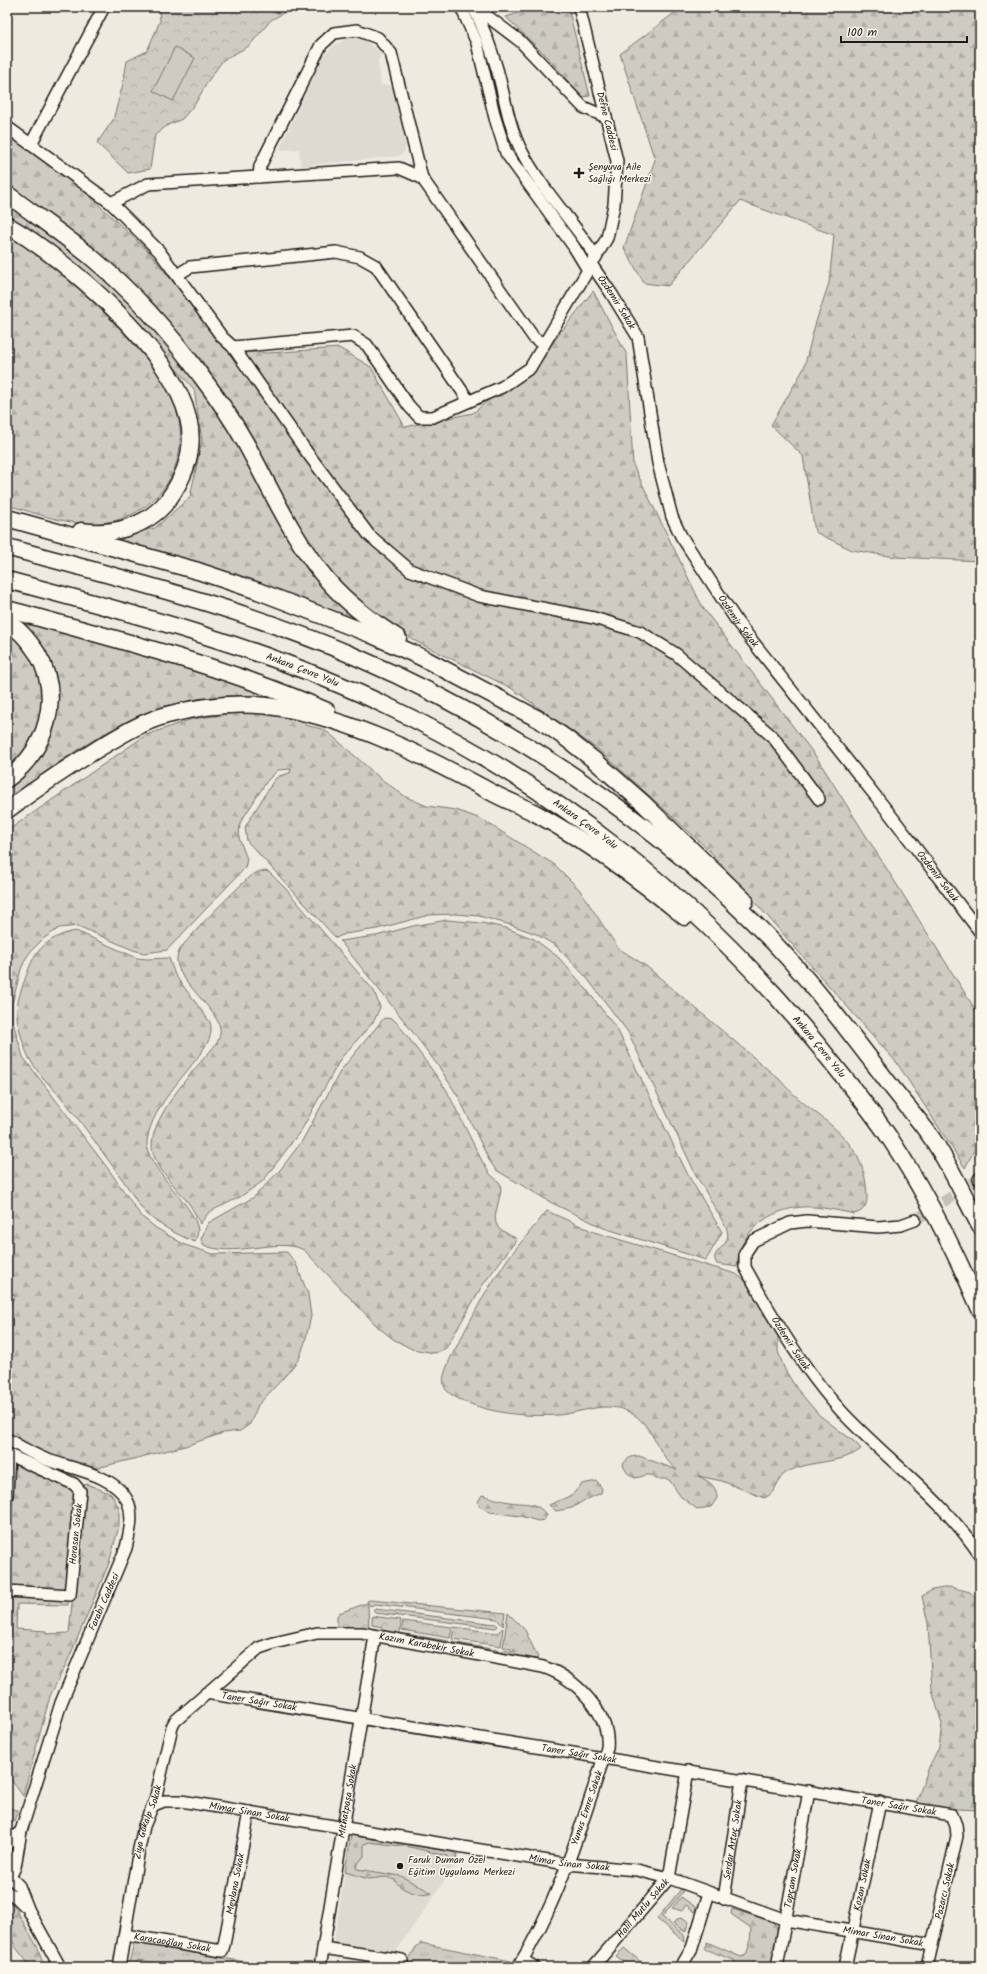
<svg xmlns="http://www.w3.org/2000/svg" width="987" height="1974" font-family="Kalam,sans-serif">
	<style>
		.built { fill: #dedad1 }
		.grass { fill: url(#grass-tufts); stroke: #75746f }
		.forest { fill: url(#forest-firs); stroke: #75746f }
		.park { fill: url(#park-crowns); stroke: #75746f }
		.garden { fill: #ceccc2; stroke: #75746f }
		.lines { fill: none; stroke-linecap: round; stroke-linejoin: round }
		.minor-tunnel { stroke: #c4c1b8; stroke-width: 11; stroke-dasharray: 11 5.5; stroke-linecap: butt }
		.minor-casing { stroke: #1c1c1c; stroke-width: 14 }
		.highway-casing { stroke: #1c1c1c; stroke-width: 19 }
		.minor { stroke: #fbf7ec; stroke-width: 11 }
		.highway { stroke: #fbf7ec; stroke-width: 16 }
		.poi-dot { fill: #1c1c1c; stroke: #fbf7ec; stroke-width: 1.5 }
		.labels { text-anchor: middle; dominant-baseline: central; stroke-width: 3; stroke-linejoin: round; paint-order: stroke }
		.street-label { font-size: 10px; fill: #1c1c1c; stroke: #fbf7ec }
		.poi-label { font-size: 10px; fill: #1c1c1c; stroke: #fbf7ec; text-anchor: start }
	</style>
	<defs>
		<pattern id="grass-tufts" width="24" height="20" patternUnits="userSpaceOnUse"><rect width="24" height="20" fill="#ceccc2"/><path d="M3 7l-1-3M5 7V3M7 7l1-3M15 17l-1-3M17 17v-4M19 17l1-3" fill="none" stroke="#b0afa6"/></pattern>
		<pattern id="forest-firs" width="22" height="20" patternUnits="userSpaceOnUse"><rect width="22" height="20" fill="#ceccc2"/><path d="M5 1l3.5 6h-7zM16 11l3.5 6h-7z" fill="#b0afa6"/></pattern>
		<pattern id="park-crowns" width="20" height="18" patternUnits="userSpaceOnUse"><rect width="20" height="18" fill="#ceccc2"/><path d="M2 6a3 3 0 1 1 6 0M12 15a3 3 0 1 1 6 0" fill="none" stroke="#b0afa6"/></pattern>
	</defs>
	<rect width="100%" height="100%" fill="#eeeadf"/>
	<filter id="ink" filterUnits="userSpaceOnUse"><feTurbulence type="fractalNoise" baseFrequency=".025" numOctaves="2"/><feDisplacementMap in="SourceGraphic" scale="8" xChannelSelector="R" yChannelSelector="G"/><feConvolveMatrix kernelMatrix="1 2 1 2 8 2 1 2 1" color-interpolation-filters="sRGB"/></filter>
	<g filter="url(#ink)">
		<path class="built" d="M348 38H362L382 54 378 60 381 85H392L406 146 404 153 399 156 301 166 299 149 279 150 322 58 333 46Z
			M351 1835 457 1853 456 1864 394 1954 333 1947Z"/>
		<path class="grass" d="M134 1943H136L275 1967H184L138 1960 136 1967H128Z
			M421 1943 511 1961 508 1967H405L416 1947Z"/>
		<path class="forest" d="M536 7H554L556 14 569 11 590 96 582 97 547 57 506 17Z
			M678 7H980V561L895 557 852 550 815 532 803 456 771 425 804 368 815 325 829 283 834 235 740 201 668 286 644 283 624 248 655 160 620 54 673 14Z
			M7 130 84 191 148 251 229 351 267 353 339 348 371 367 405 427 473 413 544 354 593 291 627 355 633 465 703 608 817 758 980 1017V1139L965 1168 897 1063 708 849 600 751 511 688 415 641 347 593 301 531 254 439 201 359 149 298 7 183Z
			M7 198 100 272 198 378 246 458 276 517 308 571 352 614 346 619 120 544 124 535 155 528 190 497 202 440 194 389 124 310 22 225 7 218Z
			M7 235C32 251 59 268 80 289 97 304 113 322 129 339 143 355 159 372 169 392 200 450 165 518 99 523 68 526 36 513 7 505Z
			M14 614 257 687 255 696C159 690 78 744 7 802V785L29 769 42 753 52 730 56 707Z
			M7 631C35 653 48 689 39 724 38 729 37 735 35 739 28 751 16 761 7 772Z
			M242 712H265L305 717V725L322 729 330 734 381 779 406 797 427 806 456 810 481 819 555 865 579 889 618 948 646 966 779 1079C814 1121 866 1132 867 1197 867 1206 863 1212 854 1214 841 1211 827 1208 814 1207 777 1204 738 1228 737 1267L717 1264C707 1249 735 1248 726 1227L696 1175 628 1032 586 977 556 946 536 934 511 925 479 916 455 914 429 915 377 929 345 934 336 938 247 841 245 827 274 780 279 776 290 773 291 769 278 770 267 781 240 823 239 838 247 859 245 868 167 950 144 953 133 950 78 926 59 928 43 939 31 951 26 958 21 969 12 1004V1019L23 1057 109 1170 141 1216 156 1228 185 1245 213 1254 287 1252 296 1264 308 1294 311 1316 305 1342 299 1359 285 1376 258 1405 250 1424 240 1431 223 1433 185 1446 97 1468 62 1460 7 1434V1311L15 1295 7 1292V831L146 735 192 719Z
			M265 871 269 872 284 887 374 991 380 1007 374 1021 341 1058 302 1129 263 1181 240 1197 209 1212 200 1224C197 1218 194 1211 190 1205 178 1189 161 1174 154 1156 141 1124 198 1066 217 1043 219 1038 221 1033 220 1028 216 1006 169 975 178 954 180 947 187 941 192 935 210 914 230 896 250 876L258 872Z
			M447 920 482 923 506 928 534 939 558 957 583 985 617 1029 688 1175 722 1232 706 1260 604 1228 552 1203 496 1170 489 1160 459 1098 439 1067 405 1022 340 941 376 936 413 926Z
			M76 931 137 958 147 959 169 958 175 975 210 1022C212 1028 211 1034 209 1040 190 1074 153 1101 147 1141 143 1166 195 1204 198 1230 198 1234 196 1239 195 1242 178 1235 160 1226 146 1213 138 1205 133 1195 127 1186 109 1161 91 1136 73 1112 60 1094 40 1078 29 1058 24 1048 21 1035 18 1024 14 1005 22 988 28 971 36 947 53 935 76 931Z
			M384 1018 393 1019 399 1025 446 1089 482 1161 490 1174 500 1183 501 1191 495 1216 496 1223 499 1229 517 1239 482 1286 446 1348 435 1353 412 1349 393 1339 378 1327 304 1250C277 1236 231 1260 202 1244L201 1239 208 1223 254 1197 281 1169 302 1141 341 1070Z
			M547 1211 594 1232 736 1274 748 1283 778 1335V1351L781 1360 785 1370 797 1389 819 1415 856 1443 861 1449C843 1464 809 1460 787 1472 775 1479 779 1492 764 1498L722 1481 698 1476C708 1481 717 1485 717 1498L711 1507 697 1509 681 1497 670 1481 667 1479H656C649 1471 644 1477 635 1478 628 1475 625 1471 623 1464 628 1458 631 1456 639 1456L677 1470C656 1454 654 1424 629 1412 606 1400 581 1413 558 1415 528 1417 496 1414 468 1403 438 1391 439 1383 452 1355L484 1295 509 1257Z
			M15 1463 72 1488 74 1491 66 1591 7 1586Z
			M597 1481 602 1489 601 1493 583 1501 572 1508 556 1511 549 1505 572 1495 582 1484Z
			M87 1484 111 1494 119 1508V1526L109 1563 69 1658 50 1696 23 1796 7 1774V1598L11 1596 68 1599V1605L17 1604 16 1629 46 1631V1634L69 1633 84 1485Z
			M482 1495C491 1497 500 1501 510 1502 527 1505 534 1500 547 1515L544 1520 538 1521 520 1516 490 1512 479 1506 478 1502Z
			M950 1587 970 1592 980 1603V1810L937 1808 916 1803 929 1767 939 1747 942 1724 932 1690 928 1623 922 1596 932 1590Z
			M351 1835 457 1853 456 1864 451 1863 448 1856 410 1847 369 1842 364 1844V1856L356 1866 357 1869 401 1876 432 1893C422 1898 399 1890 395 1880L385 1877 369 1879 345 1872Z
			M7 1902 13 1904 38 1948 42 1961 49 1967H29C26 1958 19 1953 15 1946 7 1931 6 1918 7 1902Z
			M732 1909 773 1922C783 1932 775 1954 773 1967H735L734 1960 704 1949 707 1942 741 1957 746 1955 750 1943 751 1928 731 1914Z"/>
		<path class="park" d="M159 7H294L271 20 249 46 223 60 208 81 195 104 182 119 168 125 155 135 150 169 128 173 97 143 113 120 123 84 127 61 147 51 160 21Z
			M370 1600 505 1613 503 1626 497 1619 375 1604 370 1606 367 1601Z
			M367 1603 368 1607 369 1629 337 1626V1616L339 1613Z
			M375 1609 496 1624 498 1626 496 1628 375 1613 373 1611Z
			M508 1613 525 1630 539 1660 502 1653 503 1650 515 1652V1650L503 1647Z
			M372 1616 401 1620 400 1633 449 1641V1645L381 1632 382 1627 372 1625Z
			M403 1621 452 1627 450 1638 402 1630Z
			M454 1627 497 1633 503 1628 501 1646 452 1639Z
			M452 1642 497 1650 499 1653 452 1645Z
			M7 1808 18 1810 14 1821 7 1829Z
			M681 1889 683 1891 662 1917 684 1935 685 1942 657 1919Z
			M681 1897 697 1908 695 1912 686 1905 682 1911 672 1908Z
			M683 1918 689 1922 685 1932 673 1923 677 1919Z
			M624 1948 647 1967H631L616 1956Z"/>
		<path class="garden" d="M175 47 195 58 173 101 153 91Z"/>
		<g class="lines">
			<path class="minor-tunnel" d="M915 1220 979 1179"/>
			<g class="minor-casing">
				<g id="minor">
					<path d="M461 7 477 43 495 118 506 153 574 247 588 270"/>
					<path d="M473 7C483 26 491 48 497 69 505 97 508 124 521 150 541 189 573 221 596 257"/>
					<path d="M475 7 520 41 583 107 606 117"/>
					<path d="M7 127 111 203 159 251 222 337 233 347 306 451 369 535 410 570 479 596 594 618 640 632 676 654 773 737 819 799"/>
					<path d="M31 144 104 7"/>
					<path d="M259 177 260 166 321 45 334 33 357 30 378 38 391 53 422 178"/>
					<path d="M111 203 148 184 399 168 422 178 534 338 544 344"/>
					<path id="s1" d="M591 264 611 293 638 337 658 463 672 517 681 536 738 623 889 813 980 932"/>
					<path d="M177 275 190 267 336 252 360 257 376 266 469 401"/>
					<path d="M233 347 353 336 367 345 409 406 419 417H433L502 387 530 368 607 238 614 205 617 161 579 7"/>
					<path d="M979 1179 980 1178"/>
					<path id="s2" d="M915 1220 901 1225 878 1227 807 1221 790 1223 753 1241 745 1253V1267C772 1317 805 1372 843 1413 889 1462 942 1498 980 1555"/>
					<path d="M7 1439C19 1446 32 1454 45 1459 71 1469 115 1474 128 1502 134 1516 129 1535 126 1548L61 1703 21 1831 15 1867 10 1877"/>
					<path d="M7 1496 9 1455 74 1484 80 1491 70 1595 7 1591"/>
					<path id="s3" d="M206 1693 952 1815 956 1825 957 1836 927 1967"/>
					<path id="s4" d="M154 1805 164 1801H181L567 1864 637 1870 669 1878 786 1920 932 1945"/>
					<path d="M7 1844 21 1831"/>
					<path d="M11 1878 19 1886 29 1911 60 1967"/>
					<path d="M7 1892 17 1898 25 1906"/>
					<path id="s5" d="M724 1899 742 1780"/>
					<path id="s6" d="M125 1935 222 1951 224 1945 249 1812"/>
					<path d="M323 1948 402 1960"/>
					<path d="M523 1960 534 1967"/>
					<path id="s7" d="M119 1967 139 1849 144 1826 155 1800 172 1727 175 1721 259 1648 274 1643 317 1633H362L543 1667C574 1677 611 1713 607 1748 582 1822 560 1900 518 1967"/>
					<path id="s8" d="M320 1967 375 1636"/>
					<path id="s9" d="M593 1967 669 1878 688 1771"/>
					<path d="M681 1967 692 1948 709 1893"/>
					<path id="s10" d="M777 1967 809 1791"/>
					<path id="s11" d="M845 1967 880 1802"/>
				</g>
			</g>
			<g class="highway-casing">
				<g id="highway">
					<path d="M7 194C35 215 64 235 91 257 133 292 170 333 201 376 217 397 232 419 245 442 271 489 293 540 328 581 348 604 372 622 398 638"/>
					<path d="M7 225C66 259 172 350 188 418 196 448 186 475 168 500 148 526 113 536 81 531"/>
					<path d="M7 518 198 571 258 591 370 634 421 657 540 720 567 739 594 760 643 803 745 901"/>
					<path d="M7 547C124 579 242 608 354 656 508 722 657 822 774 943 815 986 851 1034 887 1081 902 1101 919 1119 933 1140 951 1167 965 1198 980 1226"/>
					<path id="s12" d="M7 580C136 614 266 648 387 706 559 788 701 901 822 1050 845 1079 870 1108 891 1140 926 1193 955 1251 980 1309"/>
					<path d="M7 609C115 639 224 666 327 711"/>
					<path d="M7 622C20 629 29 641 37 653 63 697 47 750 7 779"/>
					<path d="M7 810C36 789 65 769 96 750 119 736 141 722 167 715 204 705 243 701 281 708 354 720 424 756 489 791 505 800 522 806 537 814 589 843 639 879 685 917"/>
				</g>
			</g>
			<use href="#minor" class="minor"/>
			<use href="#highway" class="highway"/>
		</g>
	</g>
	<g class="poi-dot">
		<path d="M577 167h4v4h4v4h-4v4h-4v-4h-4v-4h4z"/>
		<circle cx="400" cy="1866" r="4"/>
	</g>
	<g class="labels">
		<g class="street-label">
			<text transform="translate(607 121) rotate(76)">Defne Caddesi</text>
			<text stroke="none"><textPath href="#s1" startOffset="46">Özdemir Sokak</textPath></text>
			<text stroke="none"><textPath href="#s1" startOffset="394">Özdemir Sokak</textPath></text>
			<text stroke="none"><textPath href="#s12" startOffset="309">Ankara Çevre Yolu</textPath></text>
			<text stroke="none"><textPath href="#s12" startOffset="632">Ankara Çevre Yolu</textPath></text>
			<text stroke="none"><textPath href="#s1" startOffset="718">Özdemir Sokak</textPath></text>
			<text stroke="none"><textPath href="#s12" startOffset="956">Ankara Çevre Yolu</textPath></text>
			<text stroke="none"><textPath href="#s2" startOffset="285">Özdemir Sokak</textPath></text>
			<text transform="translate(76 1534) rotate(-84)">Horasan Sokak</text>
			<text transform="translate(104 1602) rotate(-66)">Farabi Caddesi</text>
			<text stroke="none"><textPath href="#s7" startOffset="535">Kazım Karabekir Sokak</textPath></text>
			<text stroke="none"><textPath href="#s3" startOffset="54">Taner Sağır Sokak</textPath></text>
			<text stroke="none"><textPath href="#s3" startOffset="378">Taner Sağır Sokak</textPath></text>
			<text stroke="none"><textPath href="#s8" startOffset="168">Mithatpaşa Sokak</textPath></text>
			<text stroke="none"><textPath href="#s3" startOffset="702">Taner Sağır Sokak</textPath></text>
			<text transform="translate(587 1808) rotate(-71)">Yunus Emre Sokak</text>
			<text stroke="none"><textPath href="#s4" startOffset="97">Mimar Sinan Sokak</textPath></text>
			<text stroke="none"><textPath href="#s7" startOffset="148">Ziya Gökalp Sokak</textPath></text>
			<text stroke="none"><textPath href="#s5" startOffset="60">Serdar Artuç Sokak</textPath></text>
			<text stroke="none"><textPath href="#s4" startOffset="421">Mimar Sinan Sokak</textPath></text>
			<text stroke="none"><textPath href="#s10" startOffset="90">Topçam Sokak</textPath></text>
			<text stroke="none"><textPath href="#s6" startOffset="167">Mevlana Sokak</textPath></text>
			<text stroke="none"><textPath href="#s11" startOffset="84">Kozan Sokak</textPath></text>
			<text transform="translate(945 1891) rotate(-77)">Pazarcı Sokak</text>
			<text stroke="none"><textPath href="#s9" startOffset="77">Halil Mutlu Sokak</textPath></text>
			<text stroke="none"><textPath href="#s4" startOffset="745">Mimar Sinan Sokak</textPath></text>
			<text stroke="none"><textPath href="#s6" startOffset="48">Karacaoğlan Sokak</textPath></text>
		</g>
		<g class="poi-label">
			<text x="588" y="167">Şenyuva Aile<tspan x="588" dy="12">Sağlığı Merkezi</tspan></text>
			<text x="408" y="1860">Faruk Duman Özel<tspan x="408" dy="12">Eğitim Uygulama Merkezi</tspan></text>
		</g>
	</g>
	<rect width="987" height="1974" fill="none" stroke="#fbf7ec" stroke-width="24"/>
	<rect x="12" y="12" width="963" height="1950" fill="none" stroke="#1c1c1c" stroke-width="1.5" filter="url(#ink)"/>
	<path d="M841 36v6h126v-6" fill="none" stroke="#1c1c1c" stroke-width="2"/>
	<text x="847" y="36" font-size="12" fill="#1c1c1c" stroke="#fbf7ec" stroke-width="3" paint-order="stroke">100 m</text>
</svg>
